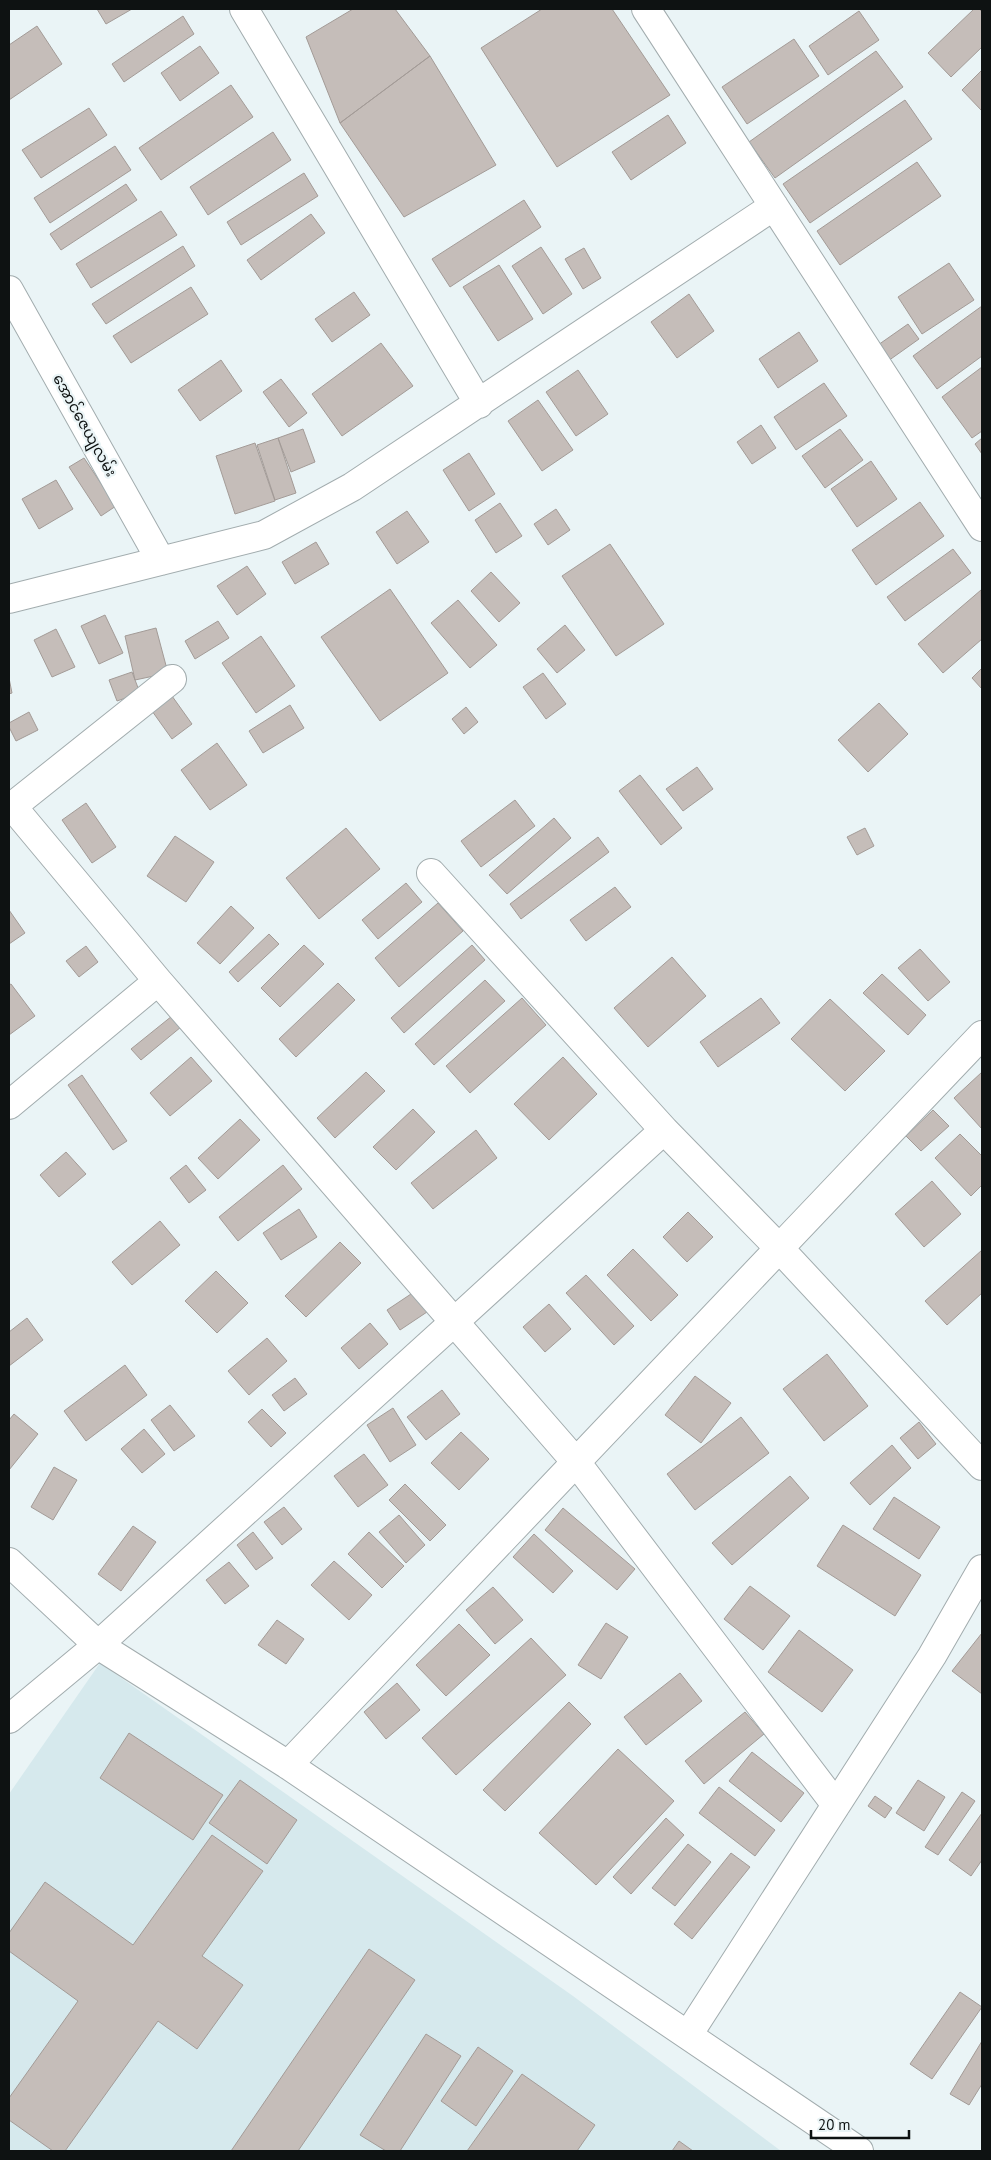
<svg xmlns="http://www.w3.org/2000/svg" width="991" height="2160" font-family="'PT Sans','Noto Sans Myanmar',sans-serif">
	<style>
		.built { fill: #d6e9ed }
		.building { fill: #c5bdb9; stroke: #a39b97 }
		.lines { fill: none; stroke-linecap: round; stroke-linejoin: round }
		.minor-casing { stroke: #a2acae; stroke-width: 30 }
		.minor { stroke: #fff; stroke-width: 28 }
		.labels { text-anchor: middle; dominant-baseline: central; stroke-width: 4.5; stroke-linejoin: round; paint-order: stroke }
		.street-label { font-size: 15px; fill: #0e1212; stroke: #eaf4f6 }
	</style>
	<rect width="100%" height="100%" fill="#eaf4f6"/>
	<path class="built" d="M100 1663 573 1996 781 2151H9V1794Z"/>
	<path class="building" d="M97 9H132L106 24Z
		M353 9H395L430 56 340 123 306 37Z
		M542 9H612L670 95 557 167 481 48Z
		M974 9H979L982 12V47L951 77 928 53Z
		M859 11 879 40 828 75 809 46Z
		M183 16 194 34 124 82 112 64Z
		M37 26 62 64 9 100V45Z
		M794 39 819 76 747 124 722 87Z
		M200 46 219 73 180 101 161 73Z
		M876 51 903 87 775 178 749 142Z
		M430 56 496 165 404 217 340 123Z
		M982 70V111L962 90Z
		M231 85 253 117 161 180 139 148Z
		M905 100 932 139 810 223 783 184Z
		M89 108 107 135 41 178 22 150Z
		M668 115 686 143 631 180 612 152Z
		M273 132 291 160 208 215 190 187Z
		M115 146 131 170 50 223 34 198Z
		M917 162 941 196 840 265 817 231Z
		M304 173 318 196 241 245 227 222Z
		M126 184 137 200 61 250 50 234Z
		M524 200 541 227 450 287 432 259Z
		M161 211 177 235 91 288 76 264Z
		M311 214 325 233 261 280 247 260Z
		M183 246 195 266 106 324 92 304Z
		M541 247 572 294 543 314 512 266Z
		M584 248 601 278 583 289 565 259Z
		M949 263 974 300 922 334 898 297Z
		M499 265 533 319 498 341 463 287Z
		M191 287 208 314 131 363 113 336Z
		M354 292 370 315 332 342 315 319Z
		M689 294 714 331 677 358 651 322Z
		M982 306V356L937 389 913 356Z
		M908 324 919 339 888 361 878 345Z
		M799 332 818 361 778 388 759 359Z
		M381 343 413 386 342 436 312 394Z
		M221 360 242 391 200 421 178 390Z
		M982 367V431L972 438 942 397Z
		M578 370 608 414 576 436 546 392Z
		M281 379 307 413 289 427 263 392Z
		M824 383 847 416 796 450 774 417Z
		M538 400 573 450 542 471 508 421Z
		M761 425 776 448 752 464 737 442Z
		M303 429 315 462 291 472 278 438Z
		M840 429 863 460 825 488 802 456Z
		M278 438 296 493 275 500 257 445Z
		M982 438V454L975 444Z
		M255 443 275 501 235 514 216 456Z
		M469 453 495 494 469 511 443 470Z
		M84 458 116 506 101 516 69 467Z
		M871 461 897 499 857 527 831 489Z
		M56 480 73 509 39 529 22 499Z
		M920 502 944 536 876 585 852 550Z
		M500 503 522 536 496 553 475 520Z
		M556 509 570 530 548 545 534 524Z
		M407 511 429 542 397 564 376 532Z
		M316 542 329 564 295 584 282 562Z
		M610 544 664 624 616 656 562 576Z
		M953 549 971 573 905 621 887 597Z
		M247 566 266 594 237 615 217 586Z
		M491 572 520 603 499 622 471 591Z
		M390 589 448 673 380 721 321 637Z
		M981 590 982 639 943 673 918 644Z
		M458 600 497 645 470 668 431 623Z
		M105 615 123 653 99 664 81 626Z
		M218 621 229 638 195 659 185 641Z
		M565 625 585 650 557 673 537 649Z
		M156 628 168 673 135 680 125 636Z
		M56 629 75 667 52 677 34 640Z
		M261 636 295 686 256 713 222 663Z
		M982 668V689L972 678Z
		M132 672 140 693 117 701 109 680Z
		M543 673 566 704 546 719 523 687Z
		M9 678 12 693 9 694Z
		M172 696 192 724 172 739 152 711Z
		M879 703 908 734 868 772 838 740Z
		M290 705 304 728 263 753 249 731Z
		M466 707 478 722 464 734 452 719Z
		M29 712 38 730 16 741 9 727V723Z
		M217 743 247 785 210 810 181 770Z
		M697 767 713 789 683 811 666 789Z
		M640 775 682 828 661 845 619 791Z
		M515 800 535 826 481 867 461 841Z
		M86 803 116 847 92 863 62 820Z
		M554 818 571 838 507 894 489 875Z
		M346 828 380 869 319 919 286 878Z
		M865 828 874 846 857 855 847 837Z
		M175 836 214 862 186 902 147 876Z
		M598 837 609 852 521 919 510 904Z
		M406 883 422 902 378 939 362 920Z
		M615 887 631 907 586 941 570 920Z
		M438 903 463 931 399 987 375 958Z
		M231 906 254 928 220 964 197 943Z
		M9 910 25 933 9 944Z
		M269 934 279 944 238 982 229 972Z
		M304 945 324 964 280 1007 261 988Z
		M472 945 485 960 404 1033 391 1018Z
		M86 946 98 962 79 977 66 961Z
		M920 949 950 982 928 1001 898 968Z
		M672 957 706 996 648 1047 614 1008Z
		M882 974 926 1015 908 1035 863 993Z
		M485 980 505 1001 434 1065 415 1044Z
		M338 983 355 1000 296 1057 279 1039Z
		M11 984 35 1016 9 1035V985Z
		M522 998 546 1025 470 1093 446 1066Z
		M761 998 780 1023 718 1067 700 1042Z
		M830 999 885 1051 845 1091 791 1039Z
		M172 1016 181 1027 141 1060 131 1049Z
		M191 1057 212 1081 170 1116 150 1093Z
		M563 1057 597 1094 549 1140 514 1104Z
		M366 1072 385 1091 335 1138 317 1118Z
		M982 1072V1129L954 1098Z
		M82 1075 127 1141 113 1150 68 1085Z
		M413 1109 435 1132 396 1170 373 1147Z
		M933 1110 949 1126 921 1151 906 1136Z
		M240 1119 260 1140 218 1179 198 1158Z
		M476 1130 497 1158 433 1209 411 1183Z
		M960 1134 982 1156V1185L971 1196 935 1158Z
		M66 1152 86 1174 59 1197 40 1175Z
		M186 1165 206 1190 189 1203 170 1178Z
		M283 1165 302 1189 238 1241 219 1217Z
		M932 1181 961 1214 924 1247 895 1214Z
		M299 1209 317 1237 281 1260 263 1233Z
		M688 1212 713 1237 687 1262 663 1237Z
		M160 1221 180 1245 132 1285 112 1262Z
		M340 1242 361 1263 306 1317 285 1296Z
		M633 1249 678 1295 651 1321 607 1275Z
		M982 1250V1293L947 1325 925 1301Z
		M216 1271 248 1303 217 1333 185 1301Z
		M586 1275 634 1326 614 1345 566 1293Z
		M414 1292 427 1312 400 1330 387 1310Z
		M549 1304 571 1329 545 1352 523 1327Z
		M27 1318 43 1340 9 1366V1332Z
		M370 1323 388 1344 359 1369 341 1348Z
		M267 1338 287 1361 249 1395 228 1371Z
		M827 1354 868 1406 824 1441 783 1389Z
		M125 1365 147 1395 86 1441 64 1411Z
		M695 1376 731 1403 701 1443 665 1415Z
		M295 1378 307 1394 284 1411 272 1395Z
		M442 1390 460 1414 426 1440 407 1417Z
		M170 1405 195 1436 174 1451 151 1420Z
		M393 1408 416 1445 390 1462 367 1425Z
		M262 1409 286 1433 271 1447 248 1422Z
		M14 1414 38 1434 9 1470V1420Z
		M741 1417 769 1453 695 1510 667 1474Z
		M919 1422 936 1444 918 1459 900 1438Z
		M144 1429 165 1454 142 1473 121 1449Z
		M461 1432 489 1459 459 1490 431 1463Z
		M892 1445 911 1468 870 1505 850 1483Z
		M364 1454 388 1485 358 1507 334 1476Z
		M54 1467 77 1480 53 1520 31 1507Z
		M790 1476 809 1498 732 1565 712 1543Z
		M405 1484 446 1525 430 1541 389 1500Z
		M894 1497 940 1527 919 1559 873 1529Z
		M284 1507 302 1529 282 1545 264 1522Z
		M563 1508 635 1569 617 1590 545 1530Z
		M399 1515 425 1545 406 1563 379 1532Z
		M843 1525 921 1575 895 1616 817 1566Z
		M133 1526 156 1542 121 1591 98 1574Z
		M253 1532 273 1558 256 1570 237 1545Z
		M369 1532 404 1566 382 1588 348 1554Z
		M534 1534 573 1571 553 1593 513 1557Z
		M334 1561 372 1595 349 1620 311 1585Z
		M229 1562 249 1586 225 1604 206 1580Z
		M750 1586 790 1616 763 1650 724 1619Z
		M493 1587 523 1620 495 1644 466 1610Z
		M277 1620 304 1639 286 1664 258 1645Z
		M606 1623 628 1637 601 1679 578 1665Z
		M459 1624 490 1655 446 1696 416 1665Z
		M799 1630 853 1670 822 1712 768 1672Z
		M982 1633V1694L952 1671Z
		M531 1638 566 1675 456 1775 422 1738Z
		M680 1673 702 1701 646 1745 624 1717Z
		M397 1683 420 1710 386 1739 364 1712Z
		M569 1702 591 1724 505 1811 483 1790Z
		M745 1712 764 1734 704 1784 685 1761Z
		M129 1733 223 1795 193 1840 100 1778Z
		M618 1749 674 1801 596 1885 539 1833Z
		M752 1752 804 1793 781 1822 729 1781Z
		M240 1780 297 1820 267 1864 209 1823Z
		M918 1780 945 1797 924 1831 896 1813Z
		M719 1787 775 1830 755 1856 699 1813Z
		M962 1792 975 1801 938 1855 925 1847Z
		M875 1796 892 1808 885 1818 868 1806Z
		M982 1813V1860L971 1876 949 1860Z
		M666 1818 684 1835 631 1894 613 1877Z
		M212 1835 263 1871 202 1956 243 1985 197 2049 158 2021 65 2151H53L9 2120V2098L78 2001 9 1951V1933L45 1882 133 1945Z
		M688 1844 711 1862 675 1906 652 1888Z
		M731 1853 750 1867 692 1939 674 1924Z
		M369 1949 415 1980 298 2151H231Z
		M960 1992 982 2007 932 2079 910 2064Z
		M426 2034 461 2056 400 2151H386L360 2135Z
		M982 2041V2084L969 2105 950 2094Z
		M478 2047 513 2071 476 2126 441 2101Z
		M522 2074 595 2125 577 2151H467Z
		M679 2141 693 2151H672Z"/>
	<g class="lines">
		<g class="minor-casing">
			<path id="minor" d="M244 9 479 404
				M646 9 982 527
				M9 290 161 561
				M9 599 264 535 352 487 774 206
				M12 806 158 981 576 1462 836 1805
				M9 809 172 679
				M431 873 664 1130
				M9 1105 158 981
				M9 1562 98 1645 288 1765 859 2151
				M9 1719 98 1645 453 1323 664 1130 779 1248 982 1466
				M288 1765 982 1035
				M688 2035 932 1656 982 1569"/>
		</g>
		<use href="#minor" class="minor"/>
	</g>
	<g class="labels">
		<g class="street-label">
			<text transform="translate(85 425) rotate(61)">အောင်ဇေယျလမ်း</text>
		</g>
	</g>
	<rect width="991" height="2160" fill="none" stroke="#0e1212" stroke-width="20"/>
	<path d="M811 2130v8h98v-8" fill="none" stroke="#0e1212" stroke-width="2.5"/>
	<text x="818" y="2130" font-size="15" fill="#0e1212" stroke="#eaf4f6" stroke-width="4" paint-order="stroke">20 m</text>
</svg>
